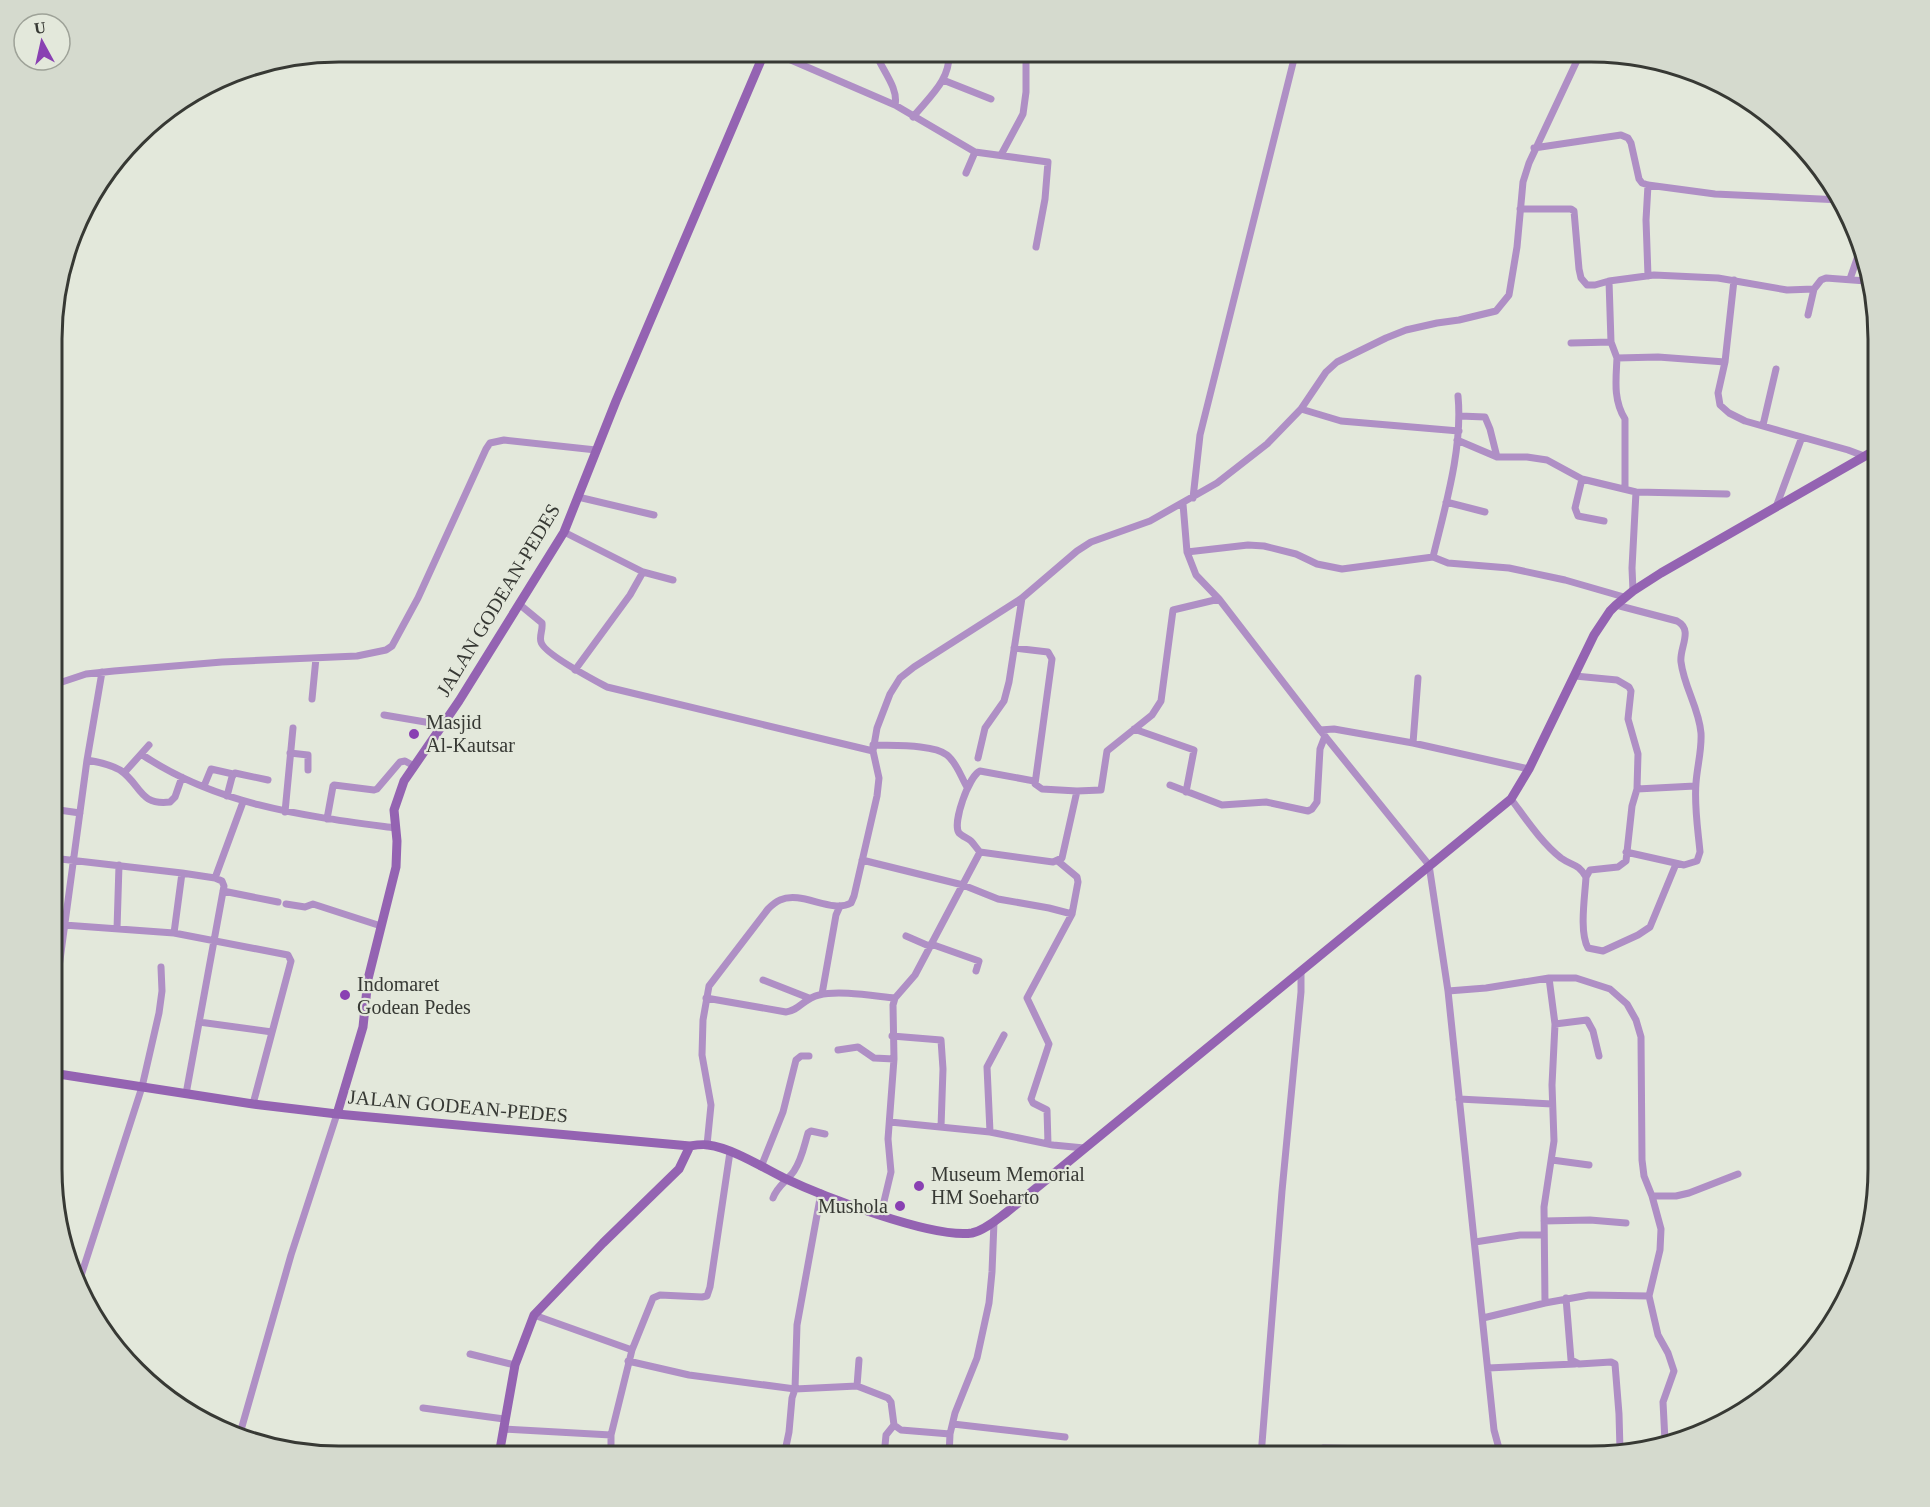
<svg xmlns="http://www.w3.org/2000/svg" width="1930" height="1507" font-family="Georgia,serif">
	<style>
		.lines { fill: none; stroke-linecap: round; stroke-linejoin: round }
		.street { stroke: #af8fc5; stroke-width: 7 }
		.secondary { stroke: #9463b2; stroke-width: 9 }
		.poi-dot { fill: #8940b2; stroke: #e3e8db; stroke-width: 2 }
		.labels { text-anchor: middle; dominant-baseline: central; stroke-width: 4.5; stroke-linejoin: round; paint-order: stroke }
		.street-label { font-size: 20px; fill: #373934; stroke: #e3e8db }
		.poi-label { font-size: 20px; fill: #373934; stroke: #e3e8db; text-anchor: start }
		.rim { fill: none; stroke: #373934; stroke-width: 3 }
	</style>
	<rect width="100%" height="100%" fill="#e3e8db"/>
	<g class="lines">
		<path class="street" d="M770 51 895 105
			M875 51C880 68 899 87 895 105L975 152 1048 162 1045 199 1036 247
			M896 51 949 59
			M943 80 991 99
			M913 117C930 96 951 80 949 51
			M1534 148 1621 135 1628 138 1631 143 1639 179 1642 183 1648 185 1715 194 1841 200
			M1001 155 1023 114 1026 92V51
			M966 173 975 152
			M1648 185 1646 220 1648 276
			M1520 209H1571L1574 211 1579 269 1581 278 1587 285H1595L1609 281 1654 275 1718 278 1787 290 1814 289 1821 280 1826 278 1866 281
			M1850 279 1859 253
			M1609 281 1611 342 1617 358
			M1808 315 1814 289
			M1571 343 1611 342
			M1725 362 1718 393 1720 405 1729 413 1745 421 1848 450 1864 456
			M1301 409 1341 421 1459 431
			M1460 416 1485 417 1490 429 1497 457
			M1763 425 1776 369
			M1457 440 1497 457H1527L1547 460 1582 479 1636 492 1727 494
			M1582 479 1575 508 1578 516 1604 521
			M1625 489V419C1613 400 1616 379 1617 358L1658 357 1725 362 1734 280
			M578 497 654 515
			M1193 498 1200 435 1296 51
			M1446 502 1485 512
			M1183 504 1187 552 1196 575 1219 599 1320 730 1429 865 1448 991 1494 1430 1501 1456
			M1776 507 1802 437
			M564 532 643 572 673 580
			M1187 552 1248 545 1264 546 1296 554 1317 564 1342 569 1433 557 1448 563 1509 568 1565 580 1624 597
			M1433 557C1445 507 1463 448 1458 396
			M1633 591 1632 568 1636 492
			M519 604 542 623C543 630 539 636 541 642 544 654 594 680 607 687L873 751
			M1616 605 1677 621C1694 630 1679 648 1681 662 1684 687 1699 708 1701 733 1702 750 1697 767 1696 783 1694 806 1698 830 1700 852L1697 861 1684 865 1626 852
			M1014 648 1048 652 1052 659 1035 784 1042 789 1077 791
			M575 670 630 595 643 572
			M1575 676 1617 680 1629 687 1631 691 1628 719 1638 754 1637 789 1632 806 1626 861 1618 867 1590 870 1586 877C1585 896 1579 932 1588 948L1603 951 1638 935 1650 927 1676 864
			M53 685 86 674 114 671 222 662 357 656 386 650 392 646 418 598 486 449 490 443 504 440 596 450
			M312 699 316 658
			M384 715 443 725
			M1134 729 1194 750 1186 792
			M1320 730 1334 729 1413 743 1529 769
			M1413 743 1418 678
			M873 745C892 746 933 744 947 755 957 763 961 777 967 787
			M290 753 308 755V770
			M141 754 149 745
			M978 758 985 728 1004 701 1009 682 1022 598
			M87 760C98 762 110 764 120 770 141 784 139 806 170 802L175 797 182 777
			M124 773 141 754C218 806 306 816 395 828
			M1170 785 1222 805 1266 802 1308 811 1312 809 1317 802 1320 749 1325 736
			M204 786 211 769 233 774
			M1637 789 1695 786
			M227 796 232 777 235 773 268 780
			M1511 799C1526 819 1541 842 1561 858 1572 866 1578 863 1586 877
			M52 809 80 813
			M285 812 293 728
			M327 819 333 786 334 785 374 790 377 789 400 762 405 761 414 766
			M980 852 1053 862 1062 858 1077 791 1101 790 1107 751 1152 715 1161 701 1173 610 1219 599
			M52 858 182 873 215 878
			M862 860 963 885 998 899 1049 908 1072 914 1078 882 1077 877 1059 862
			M223 891 278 902
			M286 904 305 907 313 904 381 926
			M64 925 174 933 288 955 291 961 253 1104
			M117 929 119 865
			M174 933 182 873
			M906 936 929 946
			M931 944 979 961 976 971
			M763 980 809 998
			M1448 991 1486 988 1549 978H1576L1610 989 1627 1004 1636 1020 1641 1037 1642 1160 1644 1176 1652 1196 1661 1229 1660 1250 1649 1296 1658 1335 1668 1353 1674 1371 1663 1402 1665 1441
			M822 994 836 915 840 906
			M706 998 786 1012C799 1011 804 998 819 995 839 990 874 996 895 998
			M52 1019 87 760 102 672
			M199 1022 272 1032
			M1555 1024 1587 1020 1593 1031 1599 1056
			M892 1036 941 1040 943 1069 941 1127
			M838 1050 858 1047 874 1058 894 1059
			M186 1094 224 886 222 881 215 878 243 802
			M1459 1099 1552 1104
			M890 1122 990 1132 1053 1145 1084 1148
			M990 1132 987 1067 1004 1035
			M1048 1144 1047 1110 1033 1103 1031 1099 1049 1044 1027 998 1072 914
			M707 1145 711 1105 702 1055 703 1020 709 986 768 909C771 906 775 902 780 900 802 890 831 914 851 903L854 896 877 796 879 778 873 751 877 728 890 694 900 678 914 667 1022 598 1077 551 1091 542 1150 521 1217 483 1267 444 1301 409 1326 372 1337 362 1386 338 1406 330 1437 323 1459 320 1496 311 1509 295 1517 247 1523 182 1529 163 1581 52
			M1552 1160 1589 1165
			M761 1167 783 1112 796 1060 801 1056H809
			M1652 1196H1676L1689 1193 1738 1174
			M773 1198C777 1186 787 1181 794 1171 802 1159 804 1146 808 1133L811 1131 825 1134
			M881 1214 891 1172 888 1139 894 1059 893 1005 895 998 915 975 980 852C977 849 974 844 971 841 967 838 962 836 959 833 952 823 969 776 980 771L1034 781
			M1544 1221 1590 1220 1626 1223
			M1475 1242 1520 1235H1544
			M78 1285 142 1087 159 1013 162 991 161 967
			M1566 1298 1571 1360 1579 1364 1611 1362 1615 1364 1619 1414 1620 1450
			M1545 1303 1589 1295 1649 1296
			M534 1315 632 1350 611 1435V1456
			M1483 1318 1545 1303 1544 1207 1554 1141 1552 1085 1555 1024 1549 978
			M632 1350 653 1298 660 1295 702 1297 707 1296 710 1287 730 1152
			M470 1354 515 1365
			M628 1361 689 1375 795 1389 857 1386 888 1398 891 1402 894 1425 901 1430 950 1434
			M1488 1368 1575 1364
			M857 1386 859 1360
			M423 1408 504 1419
			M953 1424 1065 1437
			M503 1429 611 1435
			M239 1437 291 1255 337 1114
			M784 1456 789 1432 792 1398 795 1389 797 1325 821 1193
			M884 1456 886 1435 894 1425
			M949 1456 950 1434 955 1413 977 1358 989 1303 992 1272 994 1222
			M1261 1456 1282 1191 1301 992V971
			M1309 1456 1323 1448 1476 1451 1498 1449"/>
		<path class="secondary" d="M52 1073 253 1104 337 1114 690 1146C696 1145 703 1144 708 1145 732 1148 762 1167 784 1178 822 1196 933 1239 972 1233 985 1230 996 1220 1007 1212L1511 799 1529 769 1594 635 1610 611 1616 605 1633 591 1661 573 1879 448
			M337 1114 363 1027 368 979 396 867 397 841 394 810 404 781 459 701 564 532 616 401 765 51
			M499 1455 515 1365 534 1315 603 1243 679 1169 690 1146"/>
	</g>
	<g class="poi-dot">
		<circle cx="414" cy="734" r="6"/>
		<circle cx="345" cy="995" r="6"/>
		<circle cx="919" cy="1186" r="6"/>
		<circle cx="900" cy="1206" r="6"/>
	</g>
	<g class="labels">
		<g class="street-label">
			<text transform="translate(498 600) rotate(-59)">JALAN GODEAN-PEDES</text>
			<text transform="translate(458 1106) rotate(5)">JALAN GODEAN-PEDES</text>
		</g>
		<g class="poi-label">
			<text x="426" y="722">Masjid<tspan x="426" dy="23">Al-Kautsar</tspan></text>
			<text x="357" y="984">Indomaret<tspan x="357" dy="23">Godean Pedes</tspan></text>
			<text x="931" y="1174">Museum Memorial<tspan x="931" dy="23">HM Soeharto</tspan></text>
			<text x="888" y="1206" text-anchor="end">Mushola</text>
		</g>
	</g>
	<path d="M0 0H1930V1507H0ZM339 62H1591A277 277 0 0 1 1868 339V1169A277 277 0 0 1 1591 1446H339A277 277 0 0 1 62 1169V339A277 277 0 0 1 339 62Z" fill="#d5dace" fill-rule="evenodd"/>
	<path class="rim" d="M339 62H1591A277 277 0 0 1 1868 339V1169A277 277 0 0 1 1591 1446H339A277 277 0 0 1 62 1169V339A277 277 0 0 1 339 62Z"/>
	<g transform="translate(42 42) rotate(352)"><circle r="28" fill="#e3e8db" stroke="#9ea298" stroke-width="1.5"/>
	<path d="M0-4.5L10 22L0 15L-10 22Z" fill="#8940b2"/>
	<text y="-9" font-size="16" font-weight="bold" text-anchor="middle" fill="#373934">U</text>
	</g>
</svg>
